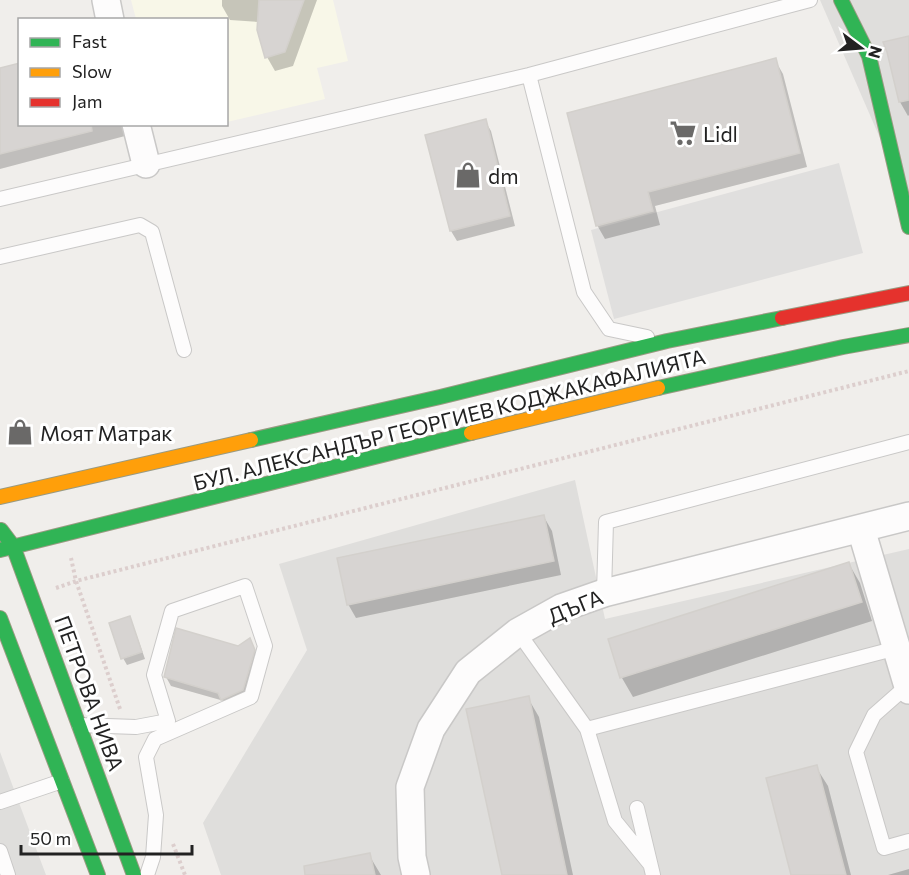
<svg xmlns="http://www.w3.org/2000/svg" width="909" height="875" font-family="Commissioner,sans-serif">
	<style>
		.residential { fill: #dfdedc }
		.education { fill: #f8f7e8 }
		.parking { fill: #e0dfde }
		.shadow { fill: #0003 }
		.building { fill: #d7d4d2; stroke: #d3d0cc; stroke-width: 1.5 }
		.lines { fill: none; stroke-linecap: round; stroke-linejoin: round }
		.lane-casing { stroke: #c9c8c7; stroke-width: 16 }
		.street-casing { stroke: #c9c8c7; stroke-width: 30 }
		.fast-casing { stroke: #999a82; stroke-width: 16 }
		.slow-casing { stroke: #999a82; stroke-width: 16 }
		.jam-casing { stroke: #999a82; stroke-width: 16 }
		.path { stroke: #dccecd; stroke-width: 4; stroke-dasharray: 3 3; stroke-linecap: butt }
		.lane { stroke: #fdfcfc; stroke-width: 14 }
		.street { stroke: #fdfcfc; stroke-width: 27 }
		.fast { stroke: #30b455; stroke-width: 14 }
		.slow { stroke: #ff9f0a; stroke-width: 14 }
		.jam { stroke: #e5322d; stroke-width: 14 }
		.labels { text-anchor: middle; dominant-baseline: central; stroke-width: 6; stroke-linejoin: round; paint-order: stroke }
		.poi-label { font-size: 21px; fill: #222; stroke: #fff; text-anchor: start }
		.street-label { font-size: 21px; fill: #222; stroke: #fff }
	</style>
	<rect width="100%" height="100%" fill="#f0eeeb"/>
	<path class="residential" d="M820 0H909V205Z
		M575 480 605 619 909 549V875H221L203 823 307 650 279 564Z
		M0 752 46 875H0Z"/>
	<path class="education" d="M131 0H333L348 61 317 68 325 99 227 122 226 20 136 19Z"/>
	<path class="parking" d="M839 163 863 253 614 319 591 230Z"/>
	<path class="shadow" d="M222 0H317L293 66 275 71 267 57 259 22 230 20 222 6Z
		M909 38V115L908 116 900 102Z
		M775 60 783 74 807 167 655 206 660 225 605 239 597 225Z
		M0 69 20 124H122L125 136 0 169Z
		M485 121 491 131 515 226 457 241 451 231 427 136Z
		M544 517 552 531 561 575 356 618 348 604Z
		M849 564 860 583 872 621 633 697 622 678 610 640Z
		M133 625 145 659 127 665 123 658Z
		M238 648 254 649 259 660 248 700 228 709 224 701 171 686 166 677Z
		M528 698 539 717 573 875H503Z
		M816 767 828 786 851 875H793Z
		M369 855 381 875H330Z
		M909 869V875H888Z"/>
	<path class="building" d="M259 0H304L285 52 265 58 257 30Z
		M909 36V100L899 102 887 52 883 42Z
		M776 58 800 153 648 192 653 211 596 226 567 113Z
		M20 63V124H91L92 131 0 154V68Z
		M486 119 510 216 450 231 425 135Z
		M544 515 554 561 347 605 337 558Z
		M849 562 862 602 620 678 608 639Z
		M130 616 142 652 121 659 109 623Z
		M176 628 238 646 250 638 255 650 243 690 221 700 218 693 164 677Z
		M529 696 567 875H502L466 709Z
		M817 765 846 875H791L766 778Z
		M370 853 375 875H305L304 866Z"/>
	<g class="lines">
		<g class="lane-casing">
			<path id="lane" d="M529 75 584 292 609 329 647 337
				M0 199 529 75 810 0
				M0 257 140 225 152 232 184 350
				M604 593 606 522 909 442
				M518 632 587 729 897 648
				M908 685 874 715 856 752 884 848 909 841
				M79 725 136 727 168 721 154 675 172 611 245 586 265 646 251 697 155 739 146 757 156 815 153 857 147 875
				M587 729 615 821 650 864
				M0 802 62 781
				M637 808 653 875
				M0 851 8 875"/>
		</g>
		<g class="street-casing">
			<path id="street" d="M106 0 110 20
				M136 124 146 164
				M861 529 909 690
				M416 875 412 857 410 787 431 729 468 672 518 632 561 608 604 593 909 516"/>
		</g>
		<g class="fast-casing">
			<path id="fast" d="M841 0 869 56 909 227
				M658 388 843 347 909 335
				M251 440 440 397 667 341 782 318
				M1 530 13 546 134 875
				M0 550 471 433
				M0 618 98 875"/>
		</g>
		<g class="slow-casing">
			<path id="slow" d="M471 433 658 388
				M0 497 251 440"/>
		</g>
		<g class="jam-casing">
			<path id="jam" d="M782 318 909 293"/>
		</g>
		<path class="path" d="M56 588 76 581 71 558
			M120 709 76 581 909 371
			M173 844 185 875"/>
		<use href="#lane" class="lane"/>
		<use href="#street" class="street"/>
		<use href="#fast" class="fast"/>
		<use href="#slow" class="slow"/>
		<use href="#jam" class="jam"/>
	</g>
	<defs>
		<g id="supermarket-bare" transform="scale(2.07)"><path d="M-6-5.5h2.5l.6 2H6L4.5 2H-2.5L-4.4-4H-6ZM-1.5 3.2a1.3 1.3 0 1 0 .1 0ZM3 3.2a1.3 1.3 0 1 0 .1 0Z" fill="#6a6968" stroke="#fff" stroke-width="2.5" paint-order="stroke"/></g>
		<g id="shop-bare" transform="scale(2.07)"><path d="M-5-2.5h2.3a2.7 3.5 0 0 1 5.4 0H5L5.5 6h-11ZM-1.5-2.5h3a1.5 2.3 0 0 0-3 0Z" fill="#6a6968" stroke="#fff" stroke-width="2.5" paint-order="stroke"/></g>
	</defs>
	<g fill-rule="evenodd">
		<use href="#supermarket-bare" x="683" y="133"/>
		<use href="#shop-bare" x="468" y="175"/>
		<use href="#shop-bare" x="20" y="432"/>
	</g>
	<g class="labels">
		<g class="poi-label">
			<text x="703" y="133">Lidl</text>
			<text x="488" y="175">dm</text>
			<text x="40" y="432">Моят Матрак</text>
		</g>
		<g class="street-label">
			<text transform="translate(449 419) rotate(-14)">БУЛ. АЛЕКСАНДЪР ГЕОРГИЕВ КОДЖАКАФАЛИЯТА</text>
			<text transform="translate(575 606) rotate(-22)">ДЪГА</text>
			<text transform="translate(90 693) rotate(70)">ПЕТРОВА НИВА</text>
		</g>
	</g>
	<rect x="18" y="18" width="210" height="108" fill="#ffffff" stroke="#a7a7a7" stroke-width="1.5"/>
	<rect x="30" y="38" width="30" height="9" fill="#30b455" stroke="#a7a7a7" stroke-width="1.5"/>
	<text x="72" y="48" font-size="18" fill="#222222">Fast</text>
	<rect x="30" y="68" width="30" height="9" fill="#ff9f0a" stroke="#a7a7a7" stroke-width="1.5"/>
	<text x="72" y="78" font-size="18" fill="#222222">Slow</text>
	<rect x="30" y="98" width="30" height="9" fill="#e5322d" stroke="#a7a7a7" stroke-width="1.5"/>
	<text x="72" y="108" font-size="18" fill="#222222">Jam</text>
	<g transform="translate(861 48) rotate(106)" stroke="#ffffff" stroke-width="4.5" paint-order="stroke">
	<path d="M0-4.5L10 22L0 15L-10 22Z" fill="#222222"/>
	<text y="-9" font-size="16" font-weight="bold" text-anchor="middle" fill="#222222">N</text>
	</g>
	<path d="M21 845v9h171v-9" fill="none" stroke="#222222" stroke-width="3"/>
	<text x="30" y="845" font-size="18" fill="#222222" stroke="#ffffff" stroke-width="4.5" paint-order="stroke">50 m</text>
</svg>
